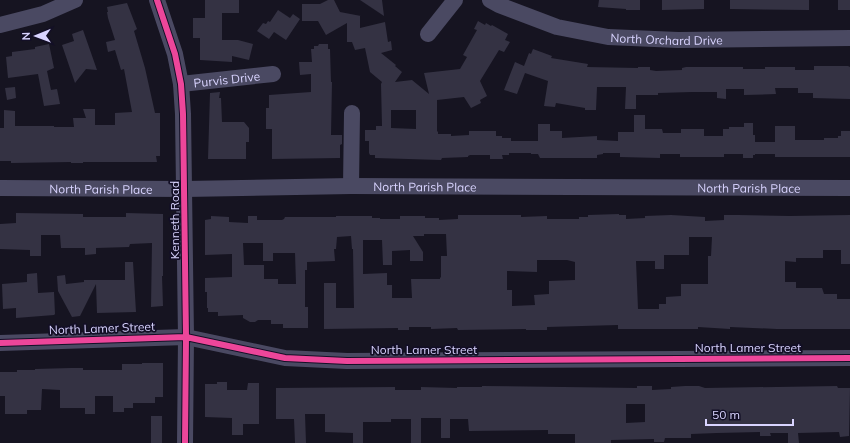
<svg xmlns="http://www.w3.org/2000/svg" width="850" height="443" font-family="Mulish,sans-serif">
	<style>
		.building { fill: #343243; fill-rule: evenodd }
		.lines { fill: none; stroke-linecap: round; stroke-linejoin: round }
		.minor { stroke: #4a4962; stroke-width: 16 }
		.cycleway-casing { stroke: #130f26; stroke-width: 8 }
		.cycleway { stroke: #ed469a; stroke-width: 6 }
		.labels { text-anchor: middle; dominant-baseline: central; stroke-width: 3.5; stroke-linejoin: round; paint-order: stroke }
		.street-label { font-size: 12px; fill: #d9d4ff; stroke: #130f26 }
	</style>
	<rect width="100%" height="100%" fill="#161421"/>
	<path class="building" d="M205 0H239V13H222V40H238L253 44 249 60 232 56V62L200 60V38H193V18H205Z
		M328 0H334L340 12 361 16H360V28L385 22 388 42 391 41 392 50 381 53 396 65 395 66 402 72 395 82 412 80 429 94 424 73 460 69 467 57 463 55 477 30 474 29 478 21 485 25 486 23 491 26 492 25 508 34 505 40 510 42 504 52 499 50 480 81 487 96 480 100 481 103 471 108 464 97 437 100V132L438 131V134H451V136L469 135V131H496V136H502V138H511V141H538V124H550V131H562V138L597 136V140L618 141V132H634V115H645V129H662L663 133H681V129H704V136H723V129H729V127H744V123H753V135H755V142H775V126H795V140H824V138H838V136H841V131H850V157H775V154H755V155H753V158H743V154H724V157H680V154H660V158L620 157V153H603V154L597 155V158H540L538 154H531V153H509V155H502L503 159H490V155H470L468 156V157L442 158 441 160 375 158V155H370L369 153V141H365V130H376V126H382L381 84 382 82 370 72 365 48 355 50 352 42H347V23L326 35 318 21H302V4H320ZM391 110H416V129L391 128Z
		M360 0H382L384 16Z
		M599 0H640V10H626V9L598 7Z
		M662 0H704V9L662 10Z
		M730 0H809V10L730 9Z
		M838 0H850V10H838Z
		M127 3 137 29 134 31 145 68 155 113H160V156H156L157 162H83V163H71V162L11 163V161H0V128H4V110L15 111V126H54V127H74L73 118H86L83 109H95V125H115V113L132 112 124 69 121 70 115 50 108 52 106 42 115 40 108 18 107 12H108L107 7Z
		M278 10 290 18 293 14 300 19 286 40 274 32 269 39 257 31 263 23 266 24 268 21 270 22Z
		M83 30 97 70 86 69 75 83 62 45 74 41 72 34Z
		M49 44 54 68 47 71 51 90 57 89 60 104 44 106 38 74 8 78 6 57 12 56V52L35 49V47Z
		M319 44H328V49H330L331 82H332L331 135H342V144L340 145V158L272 159V129H266V108H269V95L311 92V74L300 75 299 62H312L311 49H314V46H318Z
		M533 49 552 56 551 58 588 64 587 67 638 68V67H650V70L656 71 682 70V68L686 67H743V69H765V67H795V70H814V66H848L850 67V99L813 98V93H798V88H775L776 94 744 95V89H726V99L717 98V92H692L658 93V95H636V109H625L626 87H597L596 110H585V108L556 103 555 107 544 106 548 81 525 73 517 94 504 90 515 62 524 66 529 53 531 54Z
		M15 87 16 98 7 100 5 88Z
		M220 92 219 98H221L222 122H244L249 128V142H246V159H208L210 93Z
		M16 213 83 214V217H126V213L163 214V276H162L163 306 151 307 152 243 130 244 129 247 96 248V254L85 255V248H61L60 235H41V256H30V250L0 249V224L16 223Z
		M619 214V215H626V219L645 218V216L671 215 705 217V221L724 220V215H738L790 216 850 215V264H841V250H823V258H796V262L785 261V282H796V288H822L824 294H837V299H850V329H777L730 327V329L698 327V329H618V325L547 327V330H526V329L458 330 457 328 431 329V327H409V330H398V328L324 329V283H336V308H354L353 249H352L351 236 337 237 336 249H334L335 261 307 262V270H305V307H308V328H283V324H271V320H258L255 322H250L243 318V315L218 316V312H208V308H207V292H205V278L232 277V254L205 255V220L211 219V216L229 217V222L248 223V216H257V220H282L284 219 285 217H336V216H372V218H380V219H400V216H425V218H439V220L458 219V215H521V217L547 216V219H579V217H588V215ZM424 234H446L447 256H441V277L440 278V279H411L412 298H392V285H387V273L363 274V240H382L383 265H392V251L410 250V261H423V252L413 236H424ZM689 237H712L711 256H708V284H681V296L666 297V304H659V309H638L636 261H655V269H664V255H689ZM243 243H263V261H273V253H295L296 284H278V279H264V265H244ZM537 260H567L575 262V280L549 281V294L534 295 535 305 512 306V290H507V271L537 272Z
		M125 262H133L136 312 97 313 96 284 80 316 72 317 58 291 57 276 65 275 66 284 84 282V280H125Z
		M37 273 38 293 54 292 55 314 54 315 16 318V308L3 309 2 284 27 282V274Z
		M142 363H163V397H155V403H133V408H124V412H113V396H95V414H85V408H60V390L42 389 41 410H27V414H5V396H0V372H17V370H35V369L71 368H83V370H122V364H142Z
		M217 382H227V390H247L248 383H259V424H243V435H232V418L205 417V384H217Z
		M482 386 637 388V386H652V390L671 389V387L685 386H699L705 388 837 386 838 388H850L849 436 840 437 839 432 798 433 799 443H788V433H770L771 436H760V432L717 433 691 434V438H665L664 442H654V439L611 440V443H575V434H548V430L469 431 468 419H450V438H441V418H421V443H411V419H391V422H363V443H353V433L325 432V414H305L306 443H295L294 419H276V388L395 387V390H421V387L457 388V387H482ZM626 404H645V422L626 423Z
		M151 416H162V443H151Z"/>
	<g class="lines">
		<g class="minor">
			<path d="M157 0 175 54 181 84 183 114 186 337 185 443"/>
			<path id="s1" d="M490 0 499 5 557 27 608 37 678 40 850 38"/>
			<path d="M0 25 43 14 75 0"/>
			<path d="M428 34 455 0"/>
			<path id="s2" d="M181 84 273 74"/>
			<path d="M351 186 352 113"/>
			<path id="s3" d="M0 188 185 189 351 186 850 188"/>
			<path d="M0 343 186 337 285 358 347 361 850 358"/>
		</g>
		<g class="cycleway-casing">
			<path id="cycleway" d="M157 0 175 54 181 84 183 114 186 337 185 443
				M0 343 186 337 285 358 347 361 850 358"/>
		</g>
		<use href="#cycleway" class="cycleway"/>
	</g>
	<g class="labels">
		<g class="street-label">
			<text stroke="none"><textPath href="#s1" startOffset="183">North Orchard Drive</textPath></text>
			<text stroke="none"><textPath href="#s2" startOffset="46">Purvis Drive</textPath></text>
			<text stroke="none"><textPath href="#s3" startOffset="425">North Parish Place</textPath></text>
			<text stroke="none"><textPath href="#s3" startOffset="749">North Parish Place</textPath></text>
			<text stroke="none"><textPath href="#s3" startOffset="101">North Parish Place</textPath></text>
			<text transform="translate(174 220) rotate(-90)">Kenneth Road</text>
			<text transform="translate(102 328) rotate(-2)">North Lamer Street</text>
			<text x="748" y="347">North Lamer Street</text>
			<text x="424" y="349">North Lamer Street</text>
		</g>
	</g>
	<g transform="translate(36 36) rotate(269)" stroke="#130f26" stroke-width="3" paint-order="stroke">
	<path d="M0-3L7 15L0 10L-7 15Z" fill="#d9d4ff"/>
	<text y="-6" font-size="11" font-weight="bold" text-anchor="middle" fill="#d9d4ff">N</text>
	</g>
	<path d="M706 419v6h87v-6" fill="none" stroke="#d9d4ff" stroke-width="2"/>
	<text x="712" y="419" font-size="12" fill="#d9d4ff" stroke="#130f26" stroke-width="3" paint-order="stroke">50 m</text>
</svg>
